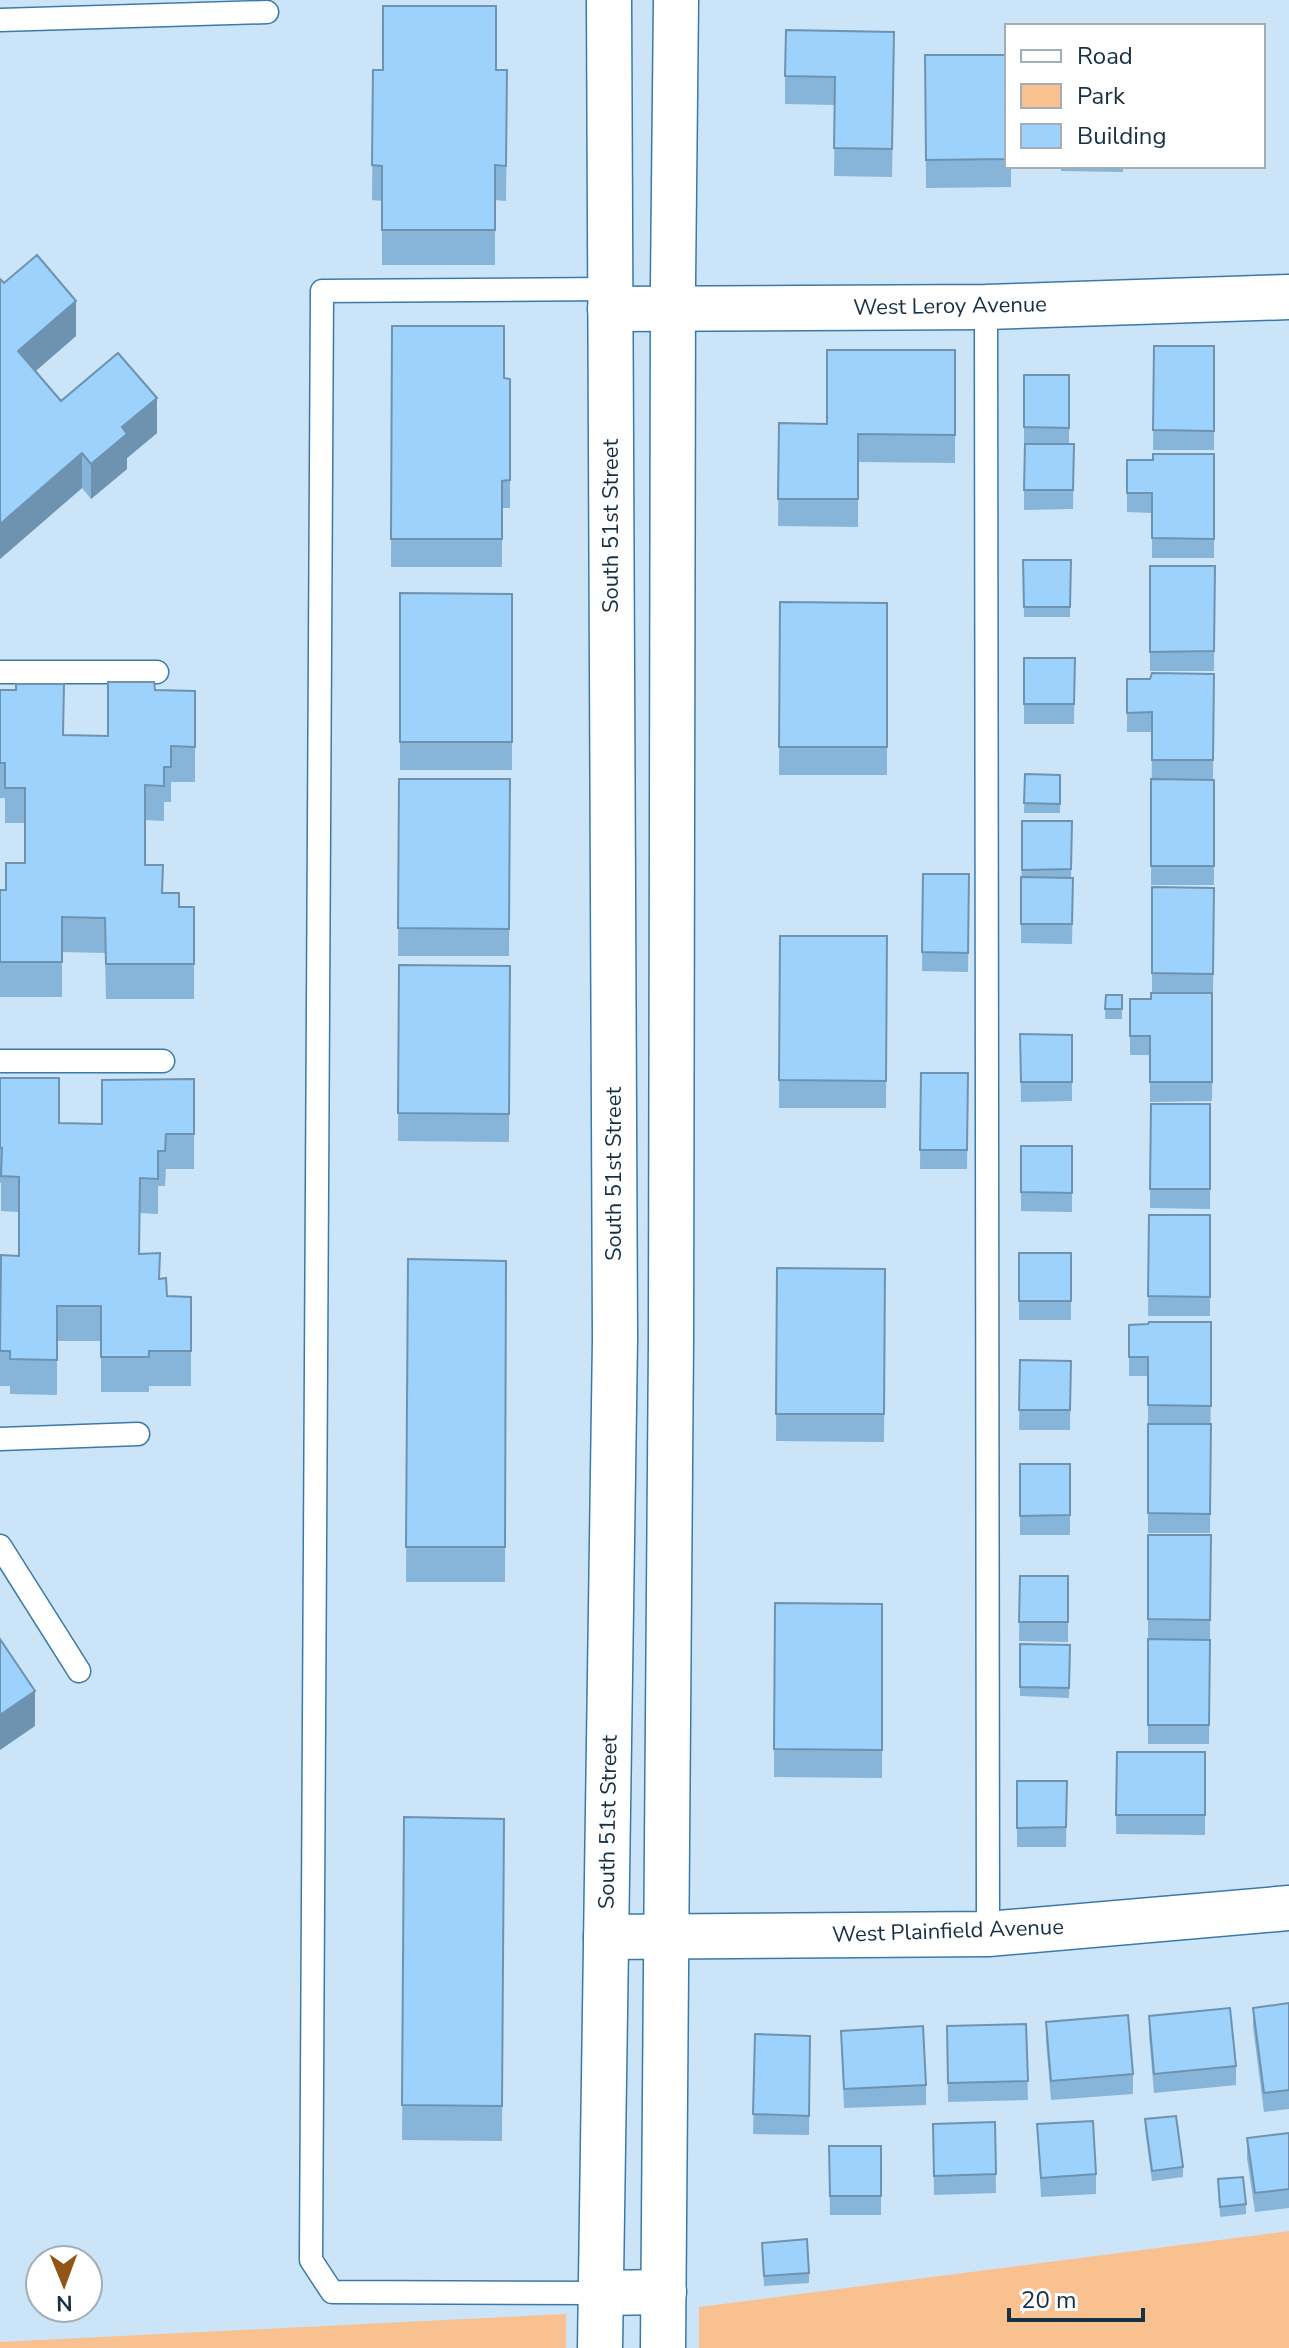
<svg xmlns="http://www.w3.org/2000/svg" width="1289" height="2348" font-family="'Nunito Sans',sans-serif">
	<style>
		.green { fill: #f9c190 }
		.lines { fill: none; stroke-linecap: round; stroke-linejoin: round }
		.service-casing { stroke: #3b7aa7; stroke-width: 25 }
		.minor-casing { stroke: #3b7aa7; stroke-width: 47 }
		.tertiary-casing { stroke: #3b7aa7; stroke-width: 47 }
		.service { stroke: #fff; stroke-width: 22 }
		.minor { stroke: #fff; stroke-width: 44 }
		.tertiary { stroke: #fff; stroke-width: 44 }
		.wall { fill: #87b5d9 }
		.shaded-wall { fill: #6e93b0 }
		.building { fill: #9dd2fc; stroke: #6e93b0; stroke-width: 2 }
		.labels { text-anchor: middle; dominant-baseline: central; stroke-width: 7; stroke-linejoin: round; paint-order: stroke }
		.street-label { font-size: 22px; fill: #173144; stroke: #fff }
	</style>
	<rect width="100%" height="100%" fill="#cbe4f8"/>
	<path class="green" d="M1289 2231V2348H699V2307Z
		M566 2314V2348H0V2342Z"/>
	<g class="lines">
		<g class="service-casing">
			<path id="service" d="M0 20 267 12
				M986 307 988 1934
				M0 672H157
				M0 1061H163
				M0 1439 138 1434
				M0 1546 79 1671
				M601 2293 332 2292 311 2260 322 291 609 289"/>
		</g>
		<g class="minor-casing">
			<path id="minor" d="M610 309 986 307 1289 297
				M606 1937 988 1934 1289 1908
				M601 2293 664 2292"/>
		</g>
		<g class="tertiary-casing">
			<path id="tertiary" d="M600 2348 615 1339 609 0
				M663 2348 671 1340 673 283 676 0"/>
		</g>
		<use href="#service" class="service"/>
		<use href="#minor" class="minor"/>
		<use href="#tertiary" class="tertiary"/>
	</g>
	<path class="wall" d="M925 55H1007V166H1011V187L926 188Z
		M894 60 892 177 834 176 835 105 785 104V76Z
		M373 70H496L507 105 506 201 495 200V265H382V201L372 200Z
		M1061 166H1123V172L1061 171Z
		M4 283 76 336 36 371 61 401 157 433 127 458V469L91 499 82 488 0 559Z
		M392 326 504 378 510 379V508H502V567H391Z
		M1154 346H1214V450H1153Z
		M955 350V463L858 462V527L778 526 779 423 827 424Z
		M1024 375H1069V444H1074L1073 509 1024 510Z
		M1214 454V558H1152V513L1127 512V460H1153Z
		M1023 560H1071L1070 617H1024Z
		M1150 566H1215L1214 671H1150Z
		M400 593 512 594V770H400Z
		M780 602 887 603V775H779Z
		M1024 658H1075L1074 724H1024Z
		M1214 674 1213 779H1155L1214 780V885H1151L1152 732H1127V679H1150Z
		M0 690 64 735 108 736 155 690 195 691V782H171V802H164V821L145 820V865L162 893 179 907H194V999H106L105 953 62 952V997H0V890H6L25 863V823H5V798H0Z
		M1025 774 1060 775V813H1024Z
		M399 779H510L509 956H398Z
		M1022 821H1072L1071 878H1073L1072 944 1021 943Z
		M923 874H969L968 972 922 971Z
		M1152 887 1214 888 1212 1101 1150 1102V1055H1130V999H1151L1152 993Z
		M780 936H887L886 1108H779Z
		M399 965 510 966 509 1142 398 1141Z
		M1106 995H1122V1019H1105Z
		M1020 1034 1072 1035V1101L1021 1102Z
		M921 1073H968L967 1169H920Z
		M0 1078 59 1123 102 1124 194 1079V1169H166L165 1186H158V1214L140 1213V1254L159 1279 167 1296 191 1297V1386H149V1392H101V1341H57V1395L10 1394V1386H0V1274L19 1256V1212L1 1211V1183H0Z
		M1151 1104H1210V1209L1150 1208Z
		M1021 1146H1072V1212L1021 1211Z
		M1149 1215H1210V1316H1148Z
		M1019 1253H1071V1320H1019Z
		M408 1259 506 1261 505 1582H406Z
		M777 1268 885 1269 884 1442 776 1441Z
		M1211 1322 1210 1533H1148V1376H1129V1325Z
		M1020 1360 1071 1361 1070 1430H1019Z
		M1020 1464H1070V1535H1020Z
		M1148 1535H1211L1210 1639H1148Z
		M1020 1576H1068V1642L1019 1641Z
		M775 1603 882 1604V1778L774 1777Z
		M1148 1639 1210 1640 1209 1744H1148Z
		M1020 1644 1070 1645 1069 1698 1020 1696Z
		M1117 1752H1205V1835L1116 1834Z
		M1017 1781H1067L1066 1847H1017Z
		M404 1817 504 1819 502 2141 402 2140Z
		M1289 2003V2109L1264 2112 1253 2027V2008Z
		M1149 2016 1236 2066V2085L1154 2093 1149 2035Z
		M1046 2022 1133 2074V2094L1051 2100 1046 2041Z
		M1026 2024 1028 2100 948 2102 947 2026Z
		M841 2031 926 2085V2105L844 2108Z
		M755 2034 810 2036 809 2135 753 2134Z
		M1145 2119 1183 2167V2177L1152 2181 1145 2129Z
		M995 2122 996 2193 934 2195 933 2124Z
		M1037 2124 1096 2174V2194L1041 2197Z
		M1289 2133V2208L1255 2212 1247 2158V2138Z
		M829 2146H881V2215H830Z
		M1218 2179 1246 2204V2214L1220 2217Z
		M762 2243 809 2273V2283L764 2286Z"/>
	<path class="shaded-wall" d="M76 301V336L18 386V351Z
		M157 398V433L127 458V469L91 499V464L122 427Z
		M82 453V488L0 559V524Z
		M35 1691V1726L0 1750V1715Z"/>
	<path class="building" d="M383 6H496V70H507L506 166 495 165V230H382V166L372 165 373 70H383Z
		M786 30 894 32 892 149 834 148 835 77 785 76Z
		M925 55H1007V159L926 160Z
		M37 255 76 301 18 351 61 401 118 353 157 398 122 427 127 434 91 464 82 453 0 524V279L4 283Z
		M392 326H504V378L510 379V480L502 481V539H391Z
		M1154 346H1214V431L1153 430Z
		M827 350H955V435L858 434V499H778L779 423 827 424Z
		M1024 375H1069V428L1024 427Z
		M1025 444H1074L1073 490H1024Z
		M1153 454H1214V539L1152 538V493H1127V460H1153Z
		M1023 560H1071L1070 607H1024Z
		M1150 566H1215L1214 651 1150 652Z
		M400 593 512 594V742H400Z
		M780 602 887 603V747H779Z
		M1024 658H1075L1074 704H1024Z
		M1152 673 1214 674 1213 760H1152V712L1127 713V679H1150Z
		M108 682H154L155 690 195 691V747L171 746V767H164V786L145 785V865H163L162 893H179V907H194V964H106L105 918 62 917V962H0V890H6V863H25V788H5V763H0V690H16V684H64L63 735 108 736Z
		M1025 774 1060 775V804L1024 803Z
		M399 779H510L509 929 398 928Z
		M1151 779 1214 780V866H1151Z
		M1022 821H1072L1071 869 1022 870Z
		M923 874H969L968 953 922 952Z
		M1021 877 1073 878 1072 924H1021Z
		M1152 887 1214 888 1213 974 1152 973Z
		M780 936H887L886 1081 779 1080Z
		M399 965 510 966 509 1114 398 1113Z
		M1151 993H1212V1082H1150V1036H1130V999H1151Z
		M1106 995H1122V1009H1105Z
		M1020 1034 1072 1035V1082H1021Z
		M921 1073H968L967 1150H920Z
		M0 1078H59V1123L102 1124V1080L194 1079V1134H166L165 1151H158V1179L140 1178 139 1254 160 1253 159 1279 166 1278 167 1296 191 1297V1351H149V1357H101V1306H57V1360L10 1359V1351H0L1 1255 19 1256V1177L1 1176 2 1148H0Z
		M1151 1104H1210V1189H1150Z
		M1021 1146H1072V1193L1021 1192Z
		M1149 1215H1210V1297L1148 1296Z
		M1019 1253H1071V1301H1019Z
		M408 1259 506 1261 505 1547H406Z
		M777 1268 885 1269 884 1414H776Z
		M1149 1322H1211V1406L1148 1405V1357H1129V1325L1148 1324Z
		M1020 1360 1071 1361 1070 1410H1019Z
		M1148 1424H1211L1210 1514 1148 1513Z
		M1020 1464H1070V1515L1020 1516Z
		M1148 1535H1211L1210 1620 1148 1619Z
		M1020 1576H1068V1622H1019Z
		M775 1603 882 1604V1750L774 1749Z
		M0 1639 35 1691 0 1715Z
		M1148 1639 1210 1640 1209 1725H1148Z
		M1020 1644 1070 1645 1069 1688 1020 1687Z
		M1117 1752H1205V1815H1116Z
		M1017 1781H1067L1066 1827 1017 1828Z
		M404 1817 504 1819 502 2106 402 2105Z
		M1289 2003V2090L1264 2093 1253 2008Z
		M1230 2008 1236 2066 1154 2074 1149 2016Z
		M1128 2015 1133 2074 1051 2081 1046 2022Z
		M1026 2024 1028 2081 948 2083 947 2026Z
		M923 2026 926 2085 844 2089 841 2031Z
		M755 2034 810 2036 809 2116 753 2114Z
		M1176 2116 1183 2167 1152 2171 1145 2119Z
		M1093 2121 1096 2174 1041 2178 1037 2124Z
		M995 2122 996 2174 934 2176 933 2124Z
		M1289 2133V2189L1255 2193 1247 2138Z
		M829 2146H881V2196H830Z
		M1243 2177 1246 2204 1220 2207 1218 2179Z
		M807 2239 809 2273 764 2276 762 2243Z"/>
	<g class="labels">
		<g class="street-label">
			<text transform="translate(950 306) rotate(-1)">West Leroy Avenue</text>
			<text transform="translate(611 526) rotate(-90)">South 51st Street</text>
			<text transform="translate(614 1174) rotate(-90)">South 51st Street</text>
			<text transform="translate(608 1822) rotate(-89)">South 51st Street</text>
			<text transform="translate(948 1931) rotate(-2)">West Plainfield Avenue</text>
		</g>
	</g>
	<rect x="1005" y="24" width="260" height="144" fill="#ffffff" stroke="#a2adb4" stroke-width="2"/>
	<rect x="1021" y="50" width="40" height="12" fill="#ffffff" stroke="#a2adb4" stroke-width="2"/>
	<text x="1077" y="64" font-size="24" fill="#173144">Road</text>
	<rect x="1021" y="84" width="40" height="24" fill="#f9c190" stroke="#a2adb4" stroke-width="2"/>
	<text x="1077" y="104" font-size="24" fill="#173144">Park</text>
	<rect x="1021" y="124" width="40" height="24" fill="#9dd2fc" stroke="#a2adb4" stroke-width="2"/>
	<text x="1077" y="144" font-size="24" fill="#173144">Building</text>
	<g transform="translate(64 2284) rotate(179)"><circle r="38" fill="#ffffff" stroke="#a2adb4" stroke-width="2"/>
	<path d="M0-6L14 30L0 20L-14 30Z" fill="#915615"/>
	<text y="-12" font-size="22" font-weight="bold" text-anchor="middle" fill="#173144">N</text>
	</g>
	<path d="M1009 2308v12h134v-12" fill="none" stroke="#173144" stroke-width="4"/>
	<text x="1021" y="2308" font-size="24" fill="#173144" stroke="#ffffff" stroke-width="6" paint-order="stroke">20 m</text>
</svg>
